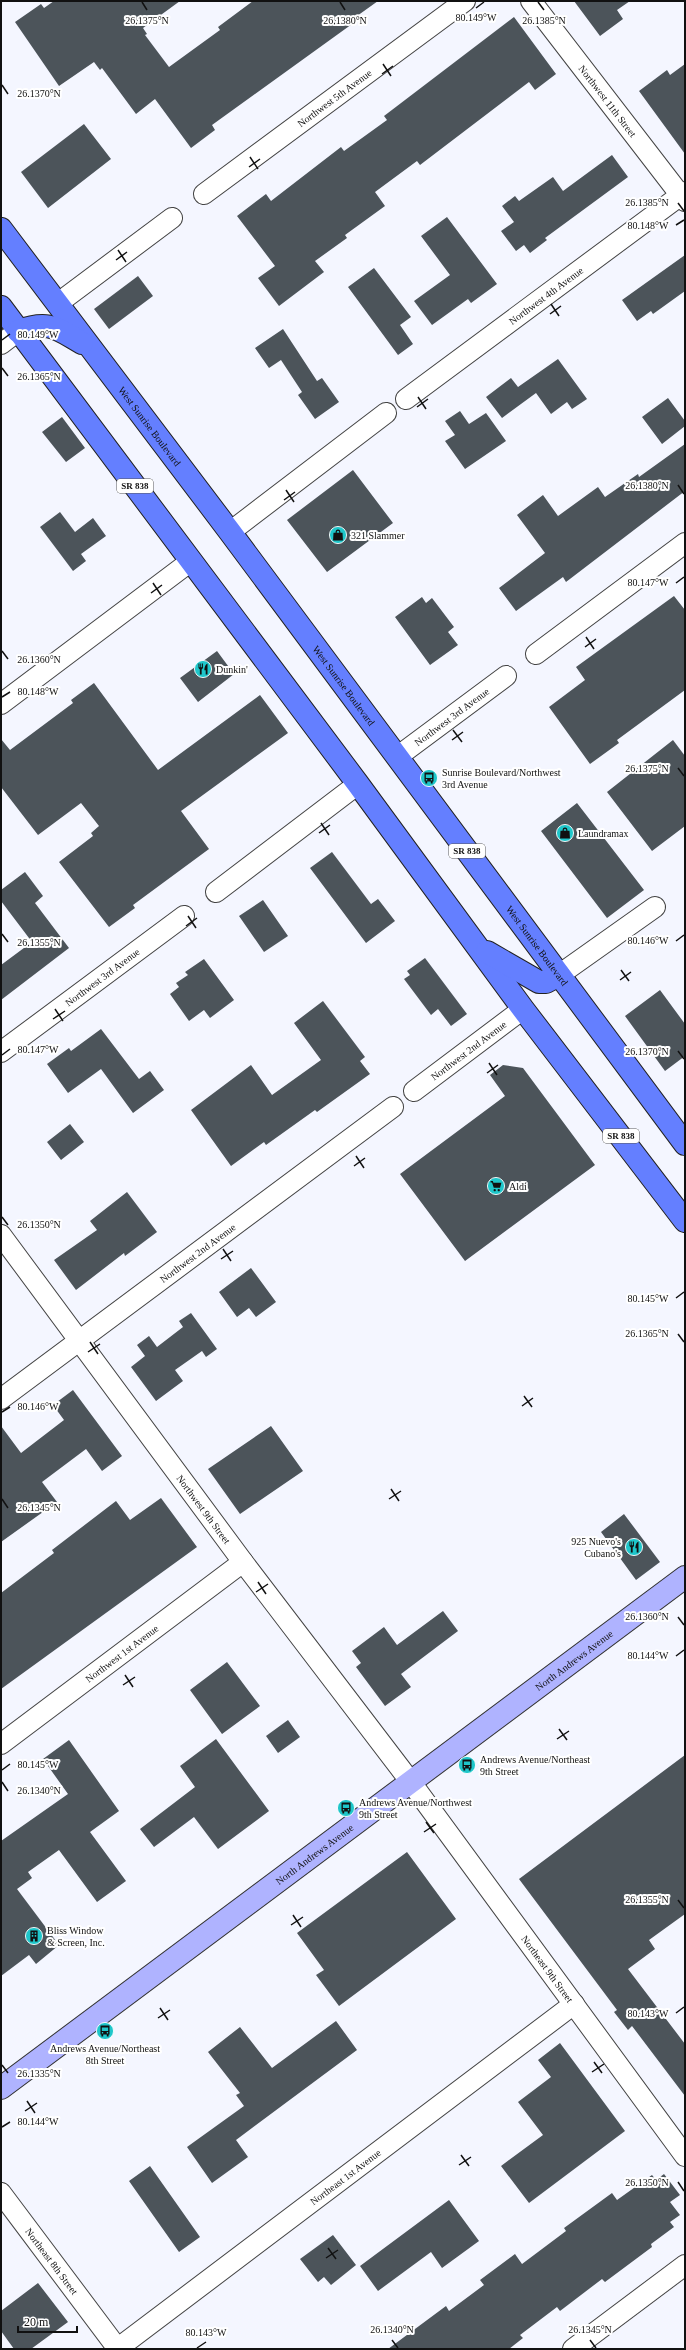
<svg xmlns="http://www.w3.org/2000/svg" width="686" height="2350" font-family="'Times New Roman',serif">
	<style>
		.building { fill: #4c545a }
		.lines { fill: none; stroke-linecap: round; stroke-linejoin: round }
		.minor-casing { stroke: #444; stroke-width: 22 }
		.secondary-casing { stroke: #333; stroke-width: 24 }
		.primary-casing { stroke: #222; stroke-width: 24 }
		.minor { stroke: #fff; stroke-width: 20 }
		.secondary { stroke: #afb3ff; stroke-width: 22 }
		.primary { stroke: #647fff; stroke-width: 22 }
		.ticks { fill: none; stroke: #111; stroke-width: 1.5 }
		.labels { text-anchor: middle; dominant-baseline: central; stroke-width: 4; stroke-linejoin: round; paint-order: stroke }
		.shield { fill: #fff; stroke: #585858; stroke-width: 1 }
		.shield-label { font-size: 9px; font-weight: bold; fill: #111 }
		.street-label { font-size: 10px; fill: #111; stroke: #fff }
		.poi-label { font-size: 10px; fill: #111; stroke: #fff; text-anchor: start }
		.ticks-label { font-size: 10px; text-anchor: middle; fill: #111; stroke: #fff; stroke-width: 4; stroke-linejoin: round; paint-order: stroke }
	</style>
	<rect width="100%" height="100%" fill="#f4f6ff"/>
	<path class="building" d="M54 1H180L143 28 147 34 145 35 169 67 220 30 218 27 253 1H378L357 16 359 19 212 125 215 130 191 148 155 99 136 114 102 68 100 70 94 62 59 86 15 22 41 4 44 8Z
		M574 1H630L617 10 623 19 600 36Z
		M514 17 556 74 535 90 529 82 420 165 417 161 375 192 385 206 345 235 347 238 315 261 324 272 279 306 258 278 275 266 237 216 266 194 271 201 341 147 344 151 387 120 384 116Z
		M685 64V154L639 91 667 70 670 75Z
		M84 124 111 159 48 208 21 172Z
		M612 155 628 177 545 238 547 240 530 253 524 245 516 251 501 231 514 222 502 206 515 196 519 201 553 177 563 191Z
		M447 217 497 284 471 303 468 299 432 325 414 301 450 275 421 236Z
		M685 255V291L653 314 651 311 637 321 622 300Z
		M374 268 411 317 400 325 413 344 398 355 348 287Z
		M138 276 153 296 109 329 94 309Z
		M283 329 317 381 322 378 339 402 315 419 298 395 302 392 281 360 269 368 255 348Z
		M558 359 587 399 572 409 567 402 551 414 536 393 502 418 486 397 511 378 518 387Z
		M668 398 685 421V426L662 444 642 417Z
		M460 411 469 424 486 413 506 441 465 469 445 441 455 435 445 421Z
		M62 417 85 448 66 462 42 432Z
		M685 444V491L566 582 563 577 516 611 499 588 545 553 517 515 543 495 558 516 598 487 605 497 638 474 639 477Z
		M353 470 393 523 327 572 287 520Z
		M60 512 75 532 93 518 106 536 81 554 86 561 73 571 40 527Z
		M674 596 685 610V690L617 740 619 743 590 764 549 707 585 680 576 667Z
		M422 597 426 603 432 598 454 627 448 632 458 645 430 665 395 617Z
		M217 651 234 674 198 702 180 678Z
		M94 683 158 770 260 695 288 733 181 811 209 849 133 905 135 908 109 927 59 862 93 836 91 833 99 826 81 803 38 835 1 787V739L10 750 73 703 71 700Z
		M673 740 685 756V826L652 851 607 792Z
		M577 803 644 890 607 918 541 831Z
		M332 852 371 904 378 899 395 921 366 943 310 868Z
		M25 872 43 896 35 903 69 948 1 1000V965L32 942 1 901V890Z
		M263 900 288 936 264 952 239 916Z
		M425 958 467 1014 451 1026 438 1009 431 1015 404 979 410 975 407 971Z
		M204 959 234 1000 210 1018 204 1010 189 1021 170 994 179 987 176 983 188 975 185 972Z
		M660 990 685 1024V1056L665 1071 625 1016Z
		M323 1001 365 1057 360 1061 370 1074 317 1112 315 1110 266 1145 264 1142 231 1166 191 1110 251 1065 272 1095 321 1060 294 1023Z
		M101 1029 139 1079 150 1071 164 1090 133 1113 101 1069 68 1093 47 1064 69 1048 71 1051Z
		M503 1065 523 1068 595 1165 465 1261 400 1174 505 1096 490 1075Z
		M70 1124 84 1142 61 1160 47 1142Z
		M127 1192 157 1232 125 1256 124 1253 76 1290 54 1260 97 1230 90 1221Z
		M251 1268 276 1302 256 1317 249 1308 237 1317 219 1292Z
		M191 1313 217 1349 206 1357 202 1351 175 1370 183 1381 156 1401 131 1367 145 1356 137 1345 149 1336 157 1347 183 1327 179 1321Z
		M73 1390 122 1456 102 1471 86 1449 42 1482 57 1502 1 1542V1426L21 1453 64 1420 53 1405Z
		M271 1426 303 1471 240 1514 208 1469Z
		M161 1498 197 1547 1 1689V1593L54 1553 52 1550 116 1501 130 1520Z
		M624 1514 660 1562 636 1580 601 1532Z
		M443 1611 458 1631 401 1674 411 1687 385 1706 356 1667 361 1663 352 1651 384 1627 397 1645Z
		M227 1662 260 1706 222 1734 190 1690Z
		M288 1720 300 1737 278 1753 266 1736Z
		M216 1739 269 1811 218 1849 194 1817 154 1847 140 1829 195 1787 180 1766Z
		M69 1740 119 1811 90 1832 126 1881 97 1902 59 1850 28 1872 32 1878 17 1889 59 1945 36 1964 29 1955 1 1976V1841L68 1794 43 1759Z
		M685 1755V1914L649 1940 655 1949 628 1969 685 2044V2096L632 2026 628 2030 614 2012 617 2010 519 1879Z
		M407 1852 456 1919 339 2006 316 1975 324 1970 297 1933Z
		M336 2021 357 2050 236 2140 248 2157 212 2183 187 2147 244 2106 236 2095 240 2093 208 2052 240 2027 272 2068Z
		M560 2043 625 2131 529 2203 501 2166 543 2135 518 2102 551 2077 538 2060Z
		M150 2166 200 2237 179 2252 129 2181Z
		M664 2174 680 2195 670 2202 680 2215 670 2222 674 2227 651 2244 652 2247 605 2282 602 2279 560 2311 557 2307 520 2335 523 2338 509 2349H388L446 2306 449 2311 484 2285 480 2280 515 2254 522 2264 566 2231 564 2228 612 2193 617 2200 652 2175 656 2180Z
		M449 2200 479 2241 442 2268 431 2252 378 2291 360 2266Z
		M333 2235 356 2265 331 2285 324 2277 318 2282 300 2259Z
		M38 2283 68 2322 31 2349H14L1 2331V2311Z"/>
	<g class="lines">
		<g class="minor-casing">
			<g id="minor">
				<path id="s1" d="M531 1 685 201"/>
				<path id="s2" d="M204 194 465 1"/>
				<path d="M57 304 172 218"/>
				<path d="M1 344 18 331"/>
				<path id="s3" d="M406 399 685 192"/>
				<path d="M230 532 386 413"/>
				<path d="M536 654 685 543"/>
				<path d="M1 704 191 561"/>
				<path id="s4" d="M397 757 506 676"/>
				<path d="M216 892 358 784"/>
				<path d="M559 975 655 907"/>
				<path id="s5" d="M1 1052 184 916"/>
				<path id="s6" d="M414 1091 523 1009"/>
				<path id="s7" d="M1 1235 243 1562 410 1781 685 2156"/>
				<path id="s8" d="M1 1399 393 1107"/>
				<path id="s9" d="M1 1744 243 1562"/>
				<path id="s10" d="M1 2193 118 2349"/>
				<path id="s11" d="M117 2349 574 2004"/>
				<path d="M573 2349 685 2265"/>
			</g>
		</g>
		<g class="secondary-casing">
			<g id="secondary">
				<path id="s12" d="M1 2088 685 1577"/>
			</g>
		</g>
		<g class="primary-casing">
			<g id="primary">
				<path id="s13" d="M1 229 230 532 685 1144"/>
				<path d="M1 307 358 784 523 1009 685 1221"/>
				<path d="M18 331C49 320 56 328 82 343"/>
				<path d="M487 952 539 982H546L559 975"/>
			</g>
		</g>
		<use href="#minor" class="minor"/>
		<use href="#secondary" class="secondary"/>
		<use href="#primary" class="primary"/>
	</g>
	<path class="ticks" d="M142 2 147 10M340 2 345 10M538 2 544 10M476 8 484 2M383 64 391 76M382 74 393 66M2 85 8 94M250 157 258 169M249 167 260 159M678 203 684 211M676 225 684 220M118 250 126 262M116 260 127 252M551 304 559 316M550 314 561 306M2 340 10 334M2 368 8 376M418 397 426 409M417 407 428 399M678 485 684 494M286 490 294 502M284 500 295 492M153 583 161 595M676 583 684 577M151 593 162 585M586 637 594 649M585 647 596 639M2 651 8 659M2 697 10 692M453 730 462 742M452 740 463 732M678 768 684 776M321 823 329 835M319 833 330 825M188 916 196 928M186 926 197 918M2 934 8 942M676 941 684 935M621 970 629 981M620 980 631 972M55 1009 63 1021M53 1019 65 1011M678 1051 684 1059M2 1055 10 1049M489 1063 497 1075M487 1073 498 1065M356 1156 364 1168M354 1166 365 1158M2 1217 8 1225M223 1249 231 1261M221 1259 233 1251M676 1298 684 1292M678 1334 684 1342M90 1342 98 1354M88 1352 100 1344M524 1396 532 1407M522 1406 533 1398M2 1412 10 1407M391 1489 399 1501M2 1499 8 1508M389 1499 401 1491M258 1582 266 1594M256 1592 268 1584M678 1617 684 1625M676 1656 684 1650M125 1675 133 1687M123 1685 135 1677M559 1729 567 1740M557 1739 569 1731M2 1770 10 1764M2 1782 8 1791M426 1822 434 1833M424 1832 436 1824M678 1900 684 1908M293 1915 301 1927M291 1925 303 1917M160 2008 168 2020M676 2013 684 2007M158 2018 170 2010M594 2062 602 2073M2 2065 8 2073M592 2072 604 2064M27 2101 35 2113M25 2111 37 2103M2 2127 10 2122M461 2155 469 2166M459 2165 471 2157M678 2182 684 2191M328 2248 336 2259M326 2258 338 2250M392 2340 398 2348M590 2340 596 2348M197 2348 206 2342"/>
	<defs>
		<g id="shop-disc" transform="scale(0.9)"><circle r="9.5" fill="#1fc6ca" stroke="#fff"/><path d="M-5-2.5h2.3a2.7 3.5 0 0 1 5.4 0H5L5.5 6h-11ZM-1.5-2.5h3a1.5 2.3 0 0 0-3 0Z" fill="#111"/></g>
		<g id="restaurant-disc" transform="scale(0.9)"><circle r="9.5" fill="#1fc6ca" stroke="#fff"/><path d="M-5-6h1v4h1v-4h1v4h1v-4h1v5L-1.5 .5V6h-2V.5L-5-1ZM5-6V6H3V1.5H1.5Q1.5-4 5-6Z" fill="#111"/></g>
		<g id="bus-disc" transform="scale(0.9)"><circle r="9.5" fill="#1fc6ca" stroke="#fff"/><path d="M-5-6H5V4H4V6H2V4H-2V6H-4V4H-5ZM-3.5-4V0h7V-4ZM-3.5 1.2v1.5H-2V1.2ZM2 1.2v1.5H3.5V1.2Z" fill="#111"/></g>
		<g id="supermarket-disc" transform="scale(0.9)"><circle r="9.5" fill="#1fc6ca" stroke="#fff"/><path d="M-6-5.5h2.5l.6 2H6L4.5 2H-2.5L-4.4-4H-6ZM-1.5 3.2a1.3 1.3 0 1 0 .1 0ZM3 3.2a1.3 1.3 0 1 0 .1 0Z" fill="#111"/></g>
		<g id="building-disc" transform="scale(0.9)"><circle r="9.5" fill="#1fc6ca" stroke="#fff"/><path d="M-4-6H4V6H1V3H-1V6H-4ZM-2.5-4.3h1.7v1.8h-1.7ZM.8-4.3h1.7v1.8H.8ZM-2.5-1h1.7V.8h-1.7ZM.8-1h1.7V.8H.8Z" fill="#111"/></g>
	</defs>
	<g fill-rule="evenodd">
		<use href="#shop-disc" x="338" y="535"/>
		<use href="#restaurant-disc" x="203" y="669"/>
		<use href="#bus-disc" x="429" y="778"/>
		<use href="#shop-disc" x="565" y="833"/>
		<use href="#supermarket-disc" x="496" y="1186"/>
		<use href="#restaurant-disc" x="634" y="1547"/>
		<use href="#bus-disc" x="467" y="1765"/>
		<use href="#bus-disc" x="346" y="1808"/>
		<use href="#building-disc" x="34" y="1936"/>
		<use href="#bus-disc" x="105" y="2031"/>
	</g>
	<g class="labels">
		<g class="shield">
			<rect x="117" y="479" width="36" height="14" rx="3"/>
			<rect x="449" y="844" width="36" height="14" rx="3"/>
			<rect x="603" y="1129" width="36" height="14" rx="3"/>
		</g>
		<g class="shield-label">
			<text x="135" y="486">SR 838</text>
			<text x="467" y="851">SR 838</text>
			<text x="621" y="1136">SR 838</text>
		</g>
		<g class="street-label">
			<text stroke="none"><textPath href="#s2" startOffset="162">Northwest 5th Avenue</textPath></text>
			<text stroke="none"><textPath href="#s1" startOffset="126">Northwest 11th Street</textPath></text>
			<text stroke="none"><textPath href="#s3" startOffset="174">Northwest 4th Avenue</textPath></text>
			<text stroke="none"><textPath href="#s13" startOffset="247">West Sunrise Boulevard</textPath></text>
			<text stroke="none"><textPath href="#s13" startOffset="571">West Sunrise Boulevard</textPath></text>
			<text stroke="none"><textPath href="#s4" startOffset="68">Northwest 3rd Avenue</textPath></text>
			<text stroke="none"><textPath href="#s13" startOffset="895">West Sunrise Boulevard</textPath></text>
			<text stroke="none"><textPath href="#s5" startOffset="126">Northwest 3rd Avenue</textPath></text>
			<text stroke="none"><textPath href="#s6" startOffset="68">Northwest 2nd Avenue</textPath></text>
			<text stroke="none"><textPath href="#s8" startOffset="245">Northwest 2nd Avenue</textPath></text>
			<text stroke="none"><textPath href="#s7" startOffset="341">Northwest 9th Street</textPath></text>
			<text stroke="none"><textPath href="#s9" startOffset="151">Northwest 1st Avenue</textPath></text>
			<text stroke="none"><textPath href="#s12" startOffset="715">North Andrews Avenue</textPath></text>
			<text stroke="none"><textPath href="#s12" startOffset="391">North Andrews Avenue</textPath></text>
			<text stroke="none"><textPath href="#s7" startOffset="915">Northeast 9th Street</textPath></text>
			<text stroke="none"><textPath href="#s11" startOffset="286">Northeast 1st Avenue</textPath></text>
			<text stroke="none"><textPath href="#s10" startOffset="85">Northeast 8th Street</textPath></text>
		</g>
		<g class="poi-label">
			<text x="351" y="535">321 Slammer</text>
			<text x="216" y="669">Dunkin'</text>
			<text x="442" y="772">Sunrise Boulevard/Northwest<tspan x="442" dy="12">3rd Avenue</tspan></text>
			<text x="578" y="833">Laundramax</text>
			<text x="509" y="1186">Aldi</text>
			<text x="621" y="1541" text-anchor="end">925 Nuevo's<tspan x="621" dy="12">Cubano's</tspan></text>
			<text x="480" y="1759">Andrews Avenue/Northeast<tspan x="480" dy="12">9th Street</tspan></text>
			<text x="359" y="1802">Andrews Avenue/Northwest<tspan x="359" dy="12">9th Street</tspan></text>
			<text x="47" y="1930">Bliss Window<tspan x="47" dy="12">&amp; Screen, Inc.</tspan></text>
			<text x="105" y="2048" text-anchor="middle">Andrews Avenue/Northeast<tspan x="105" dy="12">8th Street</tspan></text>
		</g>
	</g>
	<g class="ticks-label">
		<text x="476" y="21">80.149°W</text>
		<text x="147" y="24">26.1375°N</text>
		<text x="345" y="24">26.1380°N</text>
		<text x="544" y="24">26.1385°N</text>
		<text x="39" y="97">26.1370°N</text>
		<text x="647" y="206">26.1385°N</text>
		<text x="648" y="229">80.148°W</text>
		<text x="38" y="338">80.149°W</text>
		<text x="39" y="380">26.1365°N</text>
		<text x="647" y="489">26.1380°N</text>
		<text x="648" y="586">80.147°W</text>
		<text x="39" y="663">26.1360°N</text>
		<text x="38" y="695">80.148°W</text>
		<text x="647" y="772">26.1375°N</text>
		<text x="648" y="944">80.146°W</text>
		<text x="39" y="946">26.1355°N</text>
		<text x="38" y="1053">80.147°W</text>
		<text x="647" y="1055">26.1370°N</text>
		<text x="39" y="1228">26.1350°N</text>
		<text x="648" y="1302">80.145°W</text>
		<text x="647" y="1337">26.1365°N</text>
		<text x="38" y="1410">80.146°W</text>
		<text x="39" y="1511">26.1345°N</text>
		<text x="647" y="1620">26.1360°N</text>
		<text x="648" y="1659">80.144°W</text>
		<text x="38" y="1768">80.145°W</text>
		<text x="39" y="1794">26.1340°N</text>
		<text x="647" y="1903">26.1355°N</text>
		<text x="648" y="2017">80.143°W</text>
		<text x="39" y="2077">26.1335°N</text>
		<text x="38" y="2125">80.144°W</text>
		<text x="647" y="2186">26.1350°N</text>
		<text x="392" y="2333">26.1340°N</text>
		<text x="590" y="2333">26.1345°N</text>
		<text x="206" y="2336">80.143°W</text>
	</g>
	<rect width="686" height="2350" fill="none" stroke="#111111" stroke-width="4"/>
	<path d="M18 2326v6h59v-6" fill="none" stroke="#111111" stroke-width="2"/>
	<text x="24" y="2326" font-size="12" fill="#111111" stroke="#ffffff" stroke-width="3" paint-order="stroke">20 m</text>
</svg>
